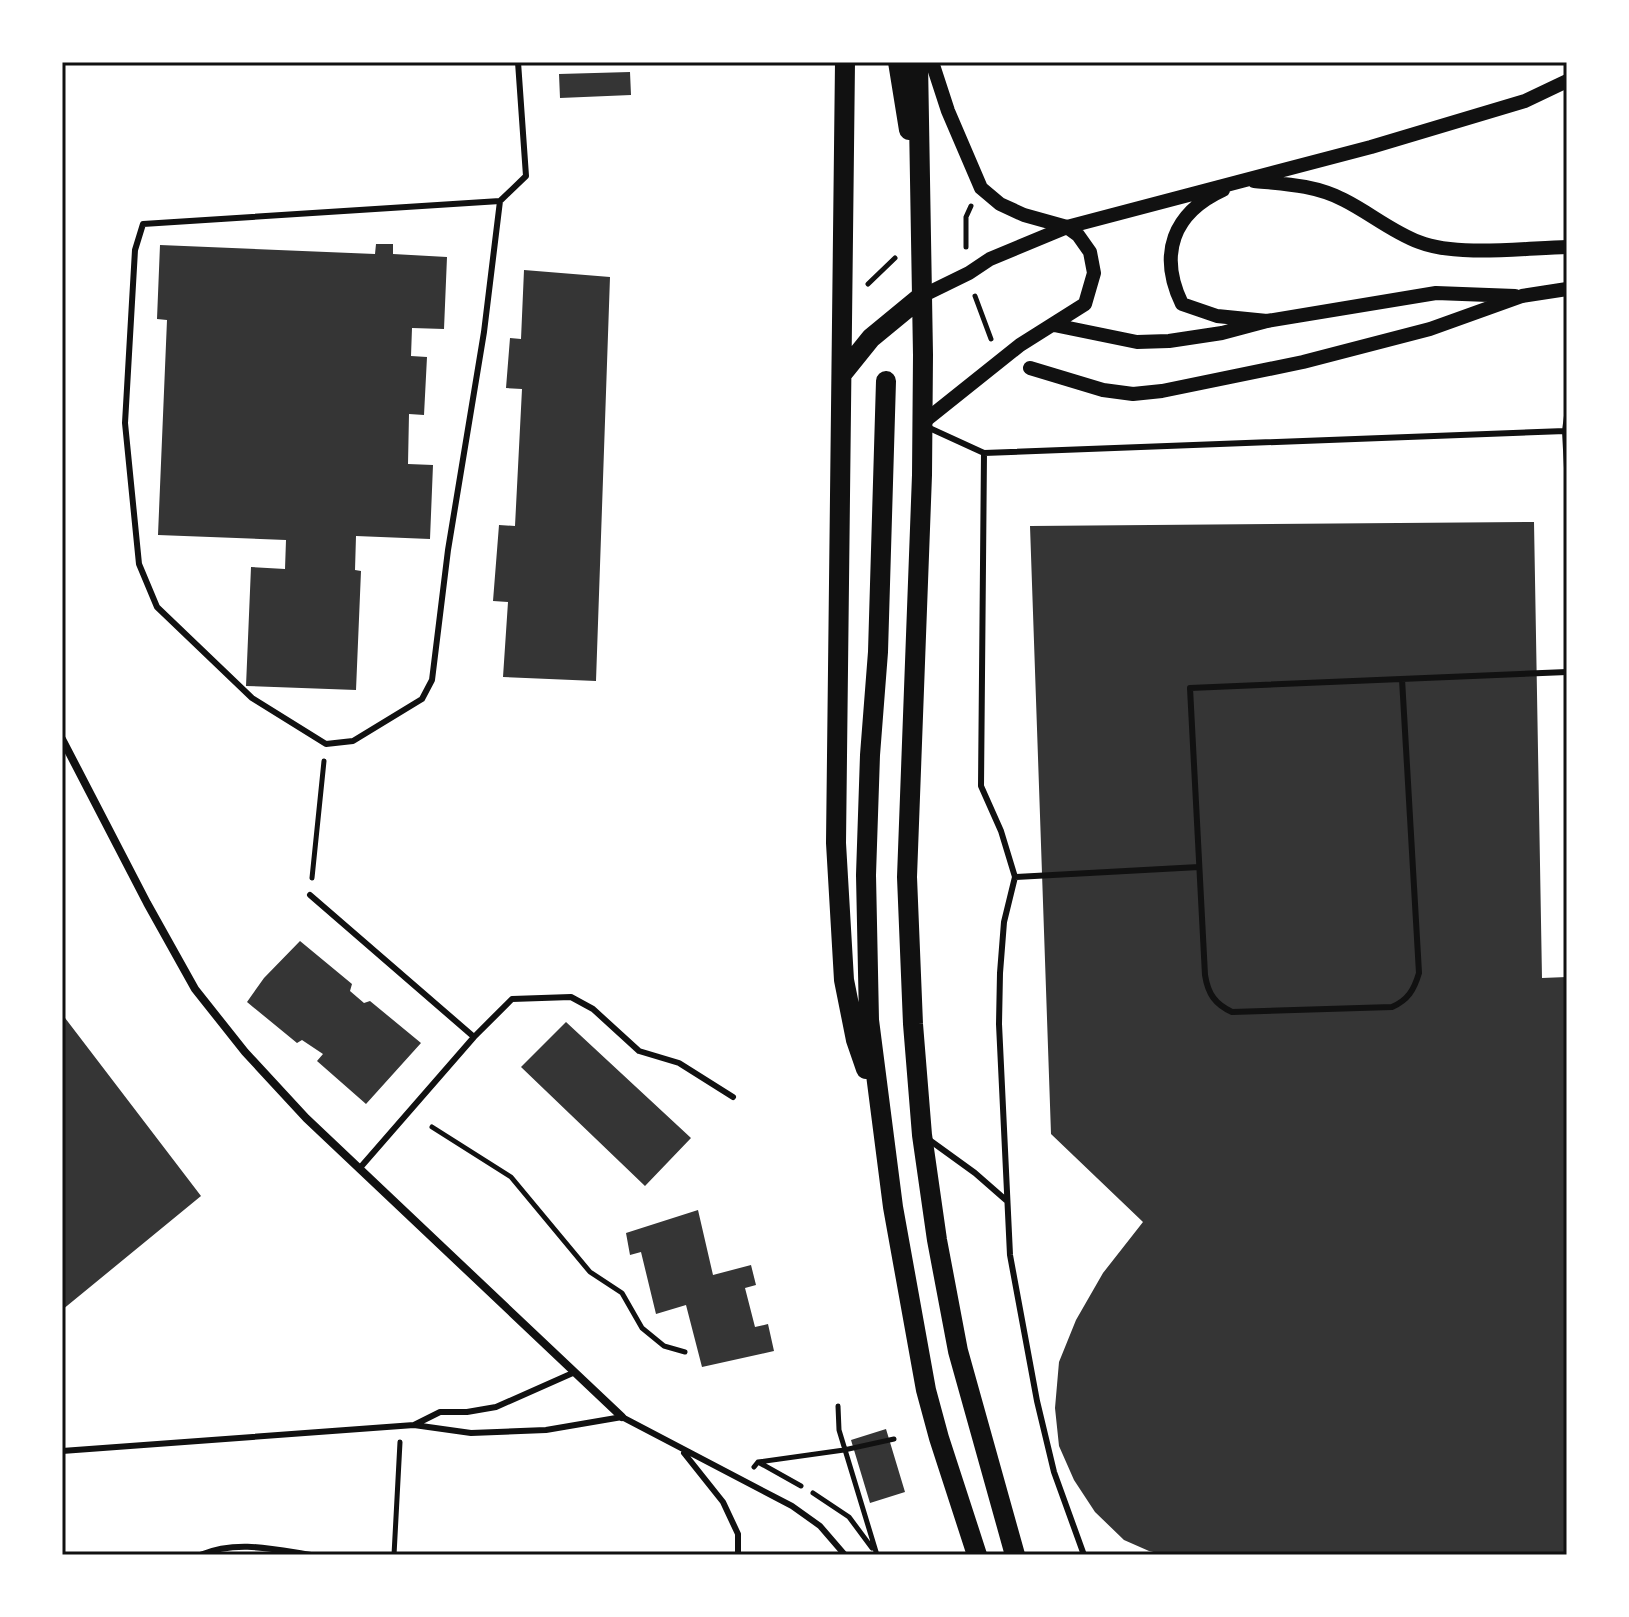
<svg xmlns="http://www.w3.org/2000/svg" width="1629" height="1617" font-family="Lato,sans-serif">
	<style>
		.building { fill: #353535 }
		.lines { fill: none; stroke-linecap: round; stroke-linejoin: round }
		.path { stroke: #111; stroke-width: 5 }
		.service { stroke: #111; stroke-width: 6 }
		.minor { stroke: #111; stroke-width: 8 }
		.tertiary { stroke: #111; stroke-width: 14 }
		.primary { stroke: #111; stroke-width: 20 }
		.neatline { fill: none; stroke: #111; stroke-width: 3 }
	</style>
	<rect width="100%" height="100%" fill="#fff"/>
	<path class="building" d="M630 72 631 95 560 98 559 74Z
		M376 244H393V254L447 257 444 329 412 328 411 356 427 357 424 415 409 414 408 464 433 465 430 539 356 536 355 570 361 571 356 690 246 686 251 567 285 569 286 540 158 535 167 320 157 319 160 245 375 254Z
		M524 270 610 277 596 681 503 677 508 602 493 601 499 525 515 526 522 389 506 388 510 338 521 339Z
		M1534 522 1542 978 1567 977V1555H1167L1149 1551 1124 1540 1095 1512 1074 1480 1059 1446 1055 1408 1059 1362 1076 1320 1103 1273 1143 1222 1051 1134 1030 526Z
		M300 941 352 984 350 991 364 1003 370 1001 421 1043 366 1104 317 1061 323 1054 302 1040 297 1043 247 1002 264 978Z
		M62 1014 201 1196 62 1310Z
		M566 1022 691 1138 645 1186 521 1067Z
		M698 1210 713 1275 751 1265 756 1285 745 1288 755 1327 768 1324 774 1351 702 1367 686 1305 656 1314 641 1252 630 1255 626 1233Z
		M886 1429 905 1492 870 1503 851 1440Z"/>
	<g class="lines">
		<path class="path" d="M966 247V217L971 206
			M868 284 895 258
			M975 296 991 339
			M312 878 324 761
			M432 1127 511 1177 590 1272 622 1293 642 1328 664 1346 685 1352
			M838 1406 839 1430 877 1555
			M758 1462 801 1486
			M754 1467 758 1462 844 1450 894 1439
			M813 1493 849 1517 872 1548
			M394 1555 400 1442"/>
		<path class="service" d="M500 201 143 224 135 250 125 423 139 564 157 607 252 698 326 744 353 741 422 699 432 680 448 550 484 332 500 201 526 176 518 62
			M1567 416 1565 431 1567 468
			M925 426 984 453 981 786 1001 831 1015 877 1004 922 1000 973 999 1024 1010 1255 1037 1401 1054 1472 1084 1555
			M984 453 1565 431
			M1402 679 1419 973C1414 990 1408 1000 1392 1007L1232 1012C1215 1004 1208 994 1205 975L1190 688 1567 672
			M1015 877 1199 867
			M310 895 474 1037
			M928 1139 975 1173 1007 1201
			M359 1169 474 1037 512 999 571 997 593 1009 639 1051 679 1063 733 1097
			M414 1425 440 1412H467L496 1407 575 1372
			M62 1451 414 1425 471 1433 546 1430 622 1417 792 1506 820 1526 845 1555
			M684 1453 723 1502 738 1534V1555
			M200 1555C237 1540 272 1549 311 1555"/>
		<path class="minor" d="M62 739 147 903 195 989 245 1052 306 1118 622 1417"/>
		<path class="tertiary" d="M1254 181C1285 184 1315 185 1344 200 1370 213 1392 232 1419 242 1457 257 1525 248 1567 247
			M1223 190C1173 213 1158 254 1182 304L1217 316 1267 321
			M922 296 969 273 990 259 1067 227 1371 147 1525 101 1567 81
			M1054 325 1137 342 1169 341 1222 333 1267 321 1436 293 1515 296
			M1030 368 1103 390 1133 394 1162 391 1303 362 1430 329 1522 296 1567 289
			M921 424 1020 345 1085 304 1094 273 1090 252 1078 235 1067 227 1024 215 1000 204 981 188 948 111 932 62"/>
		<path class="primary" d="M845 62 836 843 844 980 856 1040 866 1069
			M898 62 909 130
			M918 62 923 355 922 475 907 877 913 1024 922 1135 937 1240 958 1351 1015 1555
			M842 374 871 338 922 296
			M886 381 878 652 870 755 866 875 869 1020 893 1207 926 1390 939 1438 977 1555"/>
	</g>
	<rect width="1629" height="1617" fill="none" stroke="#ffffff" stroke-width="128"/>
	<rect x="64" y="64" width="1501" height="1489" class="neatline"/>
</svg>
